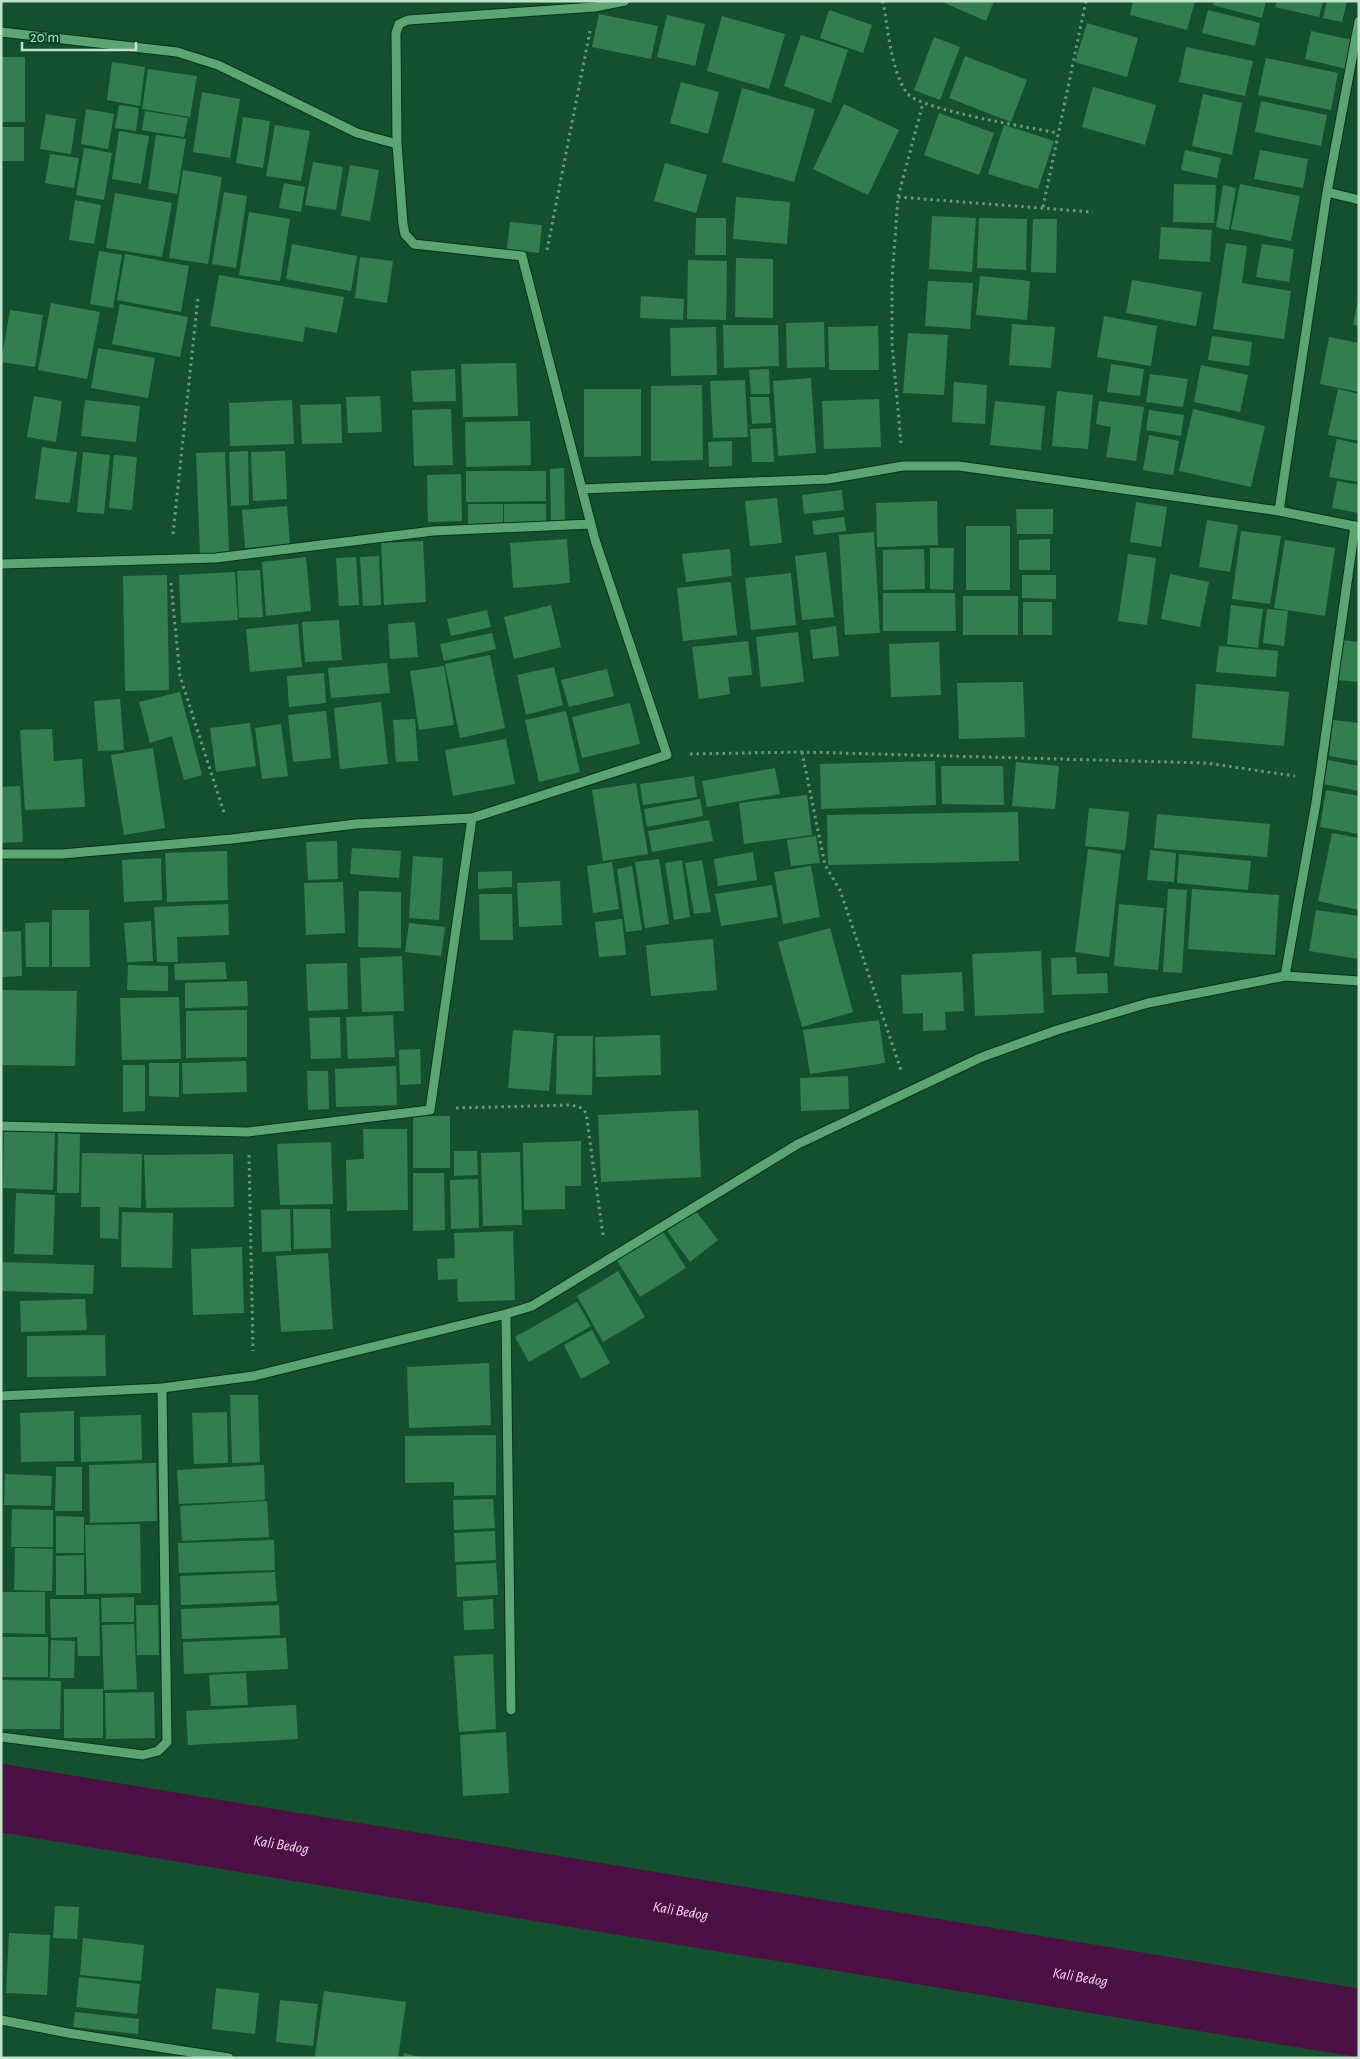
<svg xmlns="http://www.w3.org/2000/svg" width="1360" height="2059" font-family="'Alegreya Sans',sans-serif">
	<style>
		.lines { fill: none; stroke-linecap: round; stroke-linejoin: round }
		.river { stroke: #4c1144; stroke-width: 68 }
		.building { fill: #327e50 }
		.minor-casing { stroke: #09321b; stroke-width: 11 }
		.path { stroke: #6a9a7c; stroke-width: 3; stroke-dasharray: 2.5 4; stroke-linecap: butt }
		.minor { stroke: #5ba575; stroke-width: 9 }
		.labels { text-anchor: middle; dominant-baseline: central; stroke-width: 4; stroke-linejoin: round; paint-order: stroke }
		.water-label { font-size: 15px; font-style: italic; fill: #fad5f1; stroke: #054524 }
	</style>
	<rect width="100%" height="100%" fill="#15502e"/>
	<g class="lines">
		<path class="river" id="s1" d="M1 1798 1359 2023"/>
	</g>
	<path class="building" d="M940 1H994L986 21Z
		M1133 1H1195L1187 30 1130 15Z
		M1214 1H1266L1262 18 1213 5Z
		M1277 1H1323L1319 17 1275 7Z
		M1327 1H1347L1342 22 1323 18Z
		M829 10 872 25 863 53 820 38Z
		M1208 10 1260 23 1255 46 1202 33Z
		M599 14 658 26 651 59 592 47Z
		M667 15 705 24 695 66 657 57Z
		M722 16 785 34 769 89 707 71Z
		M1087 23 1138 38 1127 77 1075 62Z
		M1311 31 1352 40 1346 69 1305 59Z
		M801 35 848 50 831 103 784 86Z
		M934 37 960 47 940 100 914 90Z
		M1186 47 1253 61 1245 96 1179 82Z
		M965 56 1027 80 1011 122 949 98Z
		M1 57H25V122H1Z
		M1266 58 1338 73 1331 110 1258 95Z
		M112 62 145 67 140 106 107 100Z
		M148 69 197 76 190 117 142 109Z
		M681 82 719 92 708 134 670 123Z
		M1093 87 1156 105 1145 145 1082 127Z
		M742 88 815 109 794 182 722 162Z
		M202 92 240 99 230 158 193 152Z
		M1203 94 1242 103 1232 155 1192 146Z
		M1261 101 1327 115 1321 146 1255 132Z
		M844 104 899 130 868 195 813 169Z
		M119 105 139 108 136 131 115 128Z
		M86 109 114 114 108 149 81 144Z
		M145 111 188 118 184 137 142 130Z
		M939 113 994 133 979 175 924 155Z
		M46 114 76 119 71 154 40 149Z
		M243 117 270 121 263 168 236 163Z
		M275 125 310 131 301 181 266 176Z
		M1004 125 1054 141 1038 189 988 174Z
		M1 127H24V161H1Z
		M119 131 149 136 141 184 112 179Z
		M156 135 186 139 177 194 148 189Z
		M84 148 112 153 104 200 76 195Z
		M1185 150 1221 158 1217 178 1181 170Z
		M1260 150 1308 159 1303 188 1254 179Z
		M50 154 79 158 74 188 45 183Z
		M313 162 343 167 336 210 305 205Z
		M665 163 707 175 696 213 654 201Z
		M350 165 379 170 370 221 341 216Z
		M183 170 222 177 208 264 169 258Z
		M284 183 305 187 301 212 279 208Z
		M1174 184 1216 185 1214 223 1173 222Z
		M1240 184 1300 196 1291 241 1231 229Z
		M1223 185 1236 188 1229 230 1216 227Z
		M224 192 247 196 236 268 212 264Z
		M115 193 172 203 162 257 106 248Z
		M736 197 790 202 787 244 733 239Z
		M75 200 101 205 94 244 69 240Z
		M249 212 290 219 280 281 239 275Z
		M932 216 976 218 972 272 929 269Z
		M696 218H726V255H695Z
		M979 218 1027 219 1026 270 977 268Z
		M1033 219H1057L1056 273 1031 272Z
		M510 222 542 225 539 253 507 249Z
		M1161 227 1212 230 1210 262 1159 259Z
		M1226 243 1247 246 1242 283 1291 291 1284 339 1213 329Z
		M292 244 357 256 351 291 286 279Z
		M1262 244 1294 249 1289 282 1256 277Z
		M99 251 122 255 113 308 90 304Z
		M125 254 189 266 181 312 117 300Z
		M360 257 393 261 387 303 355 298Z
		M736 258 773 259V318L735 317Z
		M688 260 727 261 726 320 687 319Z
		M219 275 344 297 337 333 305 327 303 342 210 326Z
		M980 276 1030 281 1027 320 976 315Z
		M1132 280 1202 292 1196 326 1126 313Z
		M928 281 973 283 970 329 925 326Z
		M641 296 684 299 683 320 640 318Z
		M1358 301H1359V326L1353 325Z
		M51 303 100 312 87 379 38 370Z
		M120 304 188 317 180 357 112 344Z
		M10 310 43 315 35 367 1 362Z
		M1104 316 1157 326 1151 366 1097 357Z
		M824 322 825 367 787 368 786 323Z
		M1012 324 1055 327 1051 368 1009 365Z
		M723 325H778L779 366 724 368Z
		M878 326 879 370H829L828 327Z
		M716 327 717 375 671 376 670 328Z
		M908 333 948 335 944 395 903 393Z
		M1212 336 1252 342 1249 366 1208 360Z
		M1329 337 1359 343V392L1320 384Z
		M98 348 155 358 148 398 91 388Z
		M516 363 518 416 463 417 461 364Z
		M1111 364 1144 369 1140 396 1107 392Z
		M1201 365 1248 375 1240 412 1194 402Z
		M455 369 456 401 413 402 411 371Z
		M769 369 770 394H751L749 370Z
		M1150 374 1188 379 1183 407 1146 402Z
		M811 378 816 453 778 456 773 381Z
		M745 380 748 437 713 438 710 381Z
		M954 382 987 385 985 424 952 422Z
		M702 385 703 460 651 461V386Z
		M584 389H641V456L584 457Z
		M1338 389 1359 394V441L1328 435Z
		M1057 391 1093 395 1088 449 1052 446Z
		M34 396 62 401 56 442 27 437Z
		M380 396 382 432 348 433 346 397Z
		M750 397H769L771 423 752 424Z
		M879 399 881 447 824 449 822 401Z
		M85 400 140 406 136 442 81 436Z
		M292 400 294 444 230 446 229 403Z
		M995 401 1045 406 1041 450 990 445Z
		M1099 401 1144 407 1136 461 1106 457 1111 427 1096 424Z
		M341 404 342 443 302 444 300 405Z
		M451 409 453 465 414 466 412 410Z
		M1193 409 1265 426 1251 487 1179 471Z
		M1149 410 1184 415 1181 436 1146 430Z
		M530 421 531 465 466 467 465 422Z
		M772 428 774 462H752L750 429Z
		M1149 435 1179 441 1173 475 1143 470Z
		M1337 439 1359 444V482L1329 477Z
		M732 441V466L709 467 708 442Z
		M42 447 77 452 70 503 35 499Z
		M248 451 249 505 231 506 229 452Z
		M285 451 287 499 253 501 251 452Z
		M83 452 110 455 104 514 77 512Z
		M225 452 229 553 200 554 196 453Z
		M114 455 137 457 132 510 109 508Z
		M564 468 565 522H551L550 469Z
		M466 471H546V501L466 502Z
		M461 474 462 521 428 522 427 475Z
		M1337 481 1359 485V513L1332 508Z
		M842 490 844 510 804 514 802 495Z
		M777 498 782 543 750 546 745 501Z
		M937 501 938 545 877 547 876 503Z
		M1136 502 1167 507 1161 547 1130 542Z
		M468 504H503V524H468Z
		M504 504H546V523H504Z
		M287 506 290 544 245 548 242 510Z
		M1016 509H1053V534H1017Z
		M844 517 846 531 814 535 812 521Z
		M1207 520 1238 525 1230 572 1199 567Z
		M966 526H1010V590H966Z
		M1241 531 1281 536 1270 604 1232 599Z
		M874 532 880 633 845 635 839 535Z
		M567 539 570 583 513 588 510 543Z
		M1050 539V570H1019V540Z
		M1285 540 1335 548 1325 616 1274 608Z
		M423 541 426 602 384 605 381 543Z
		M930 548H954L953 590 930 589Z
		M730 549 732 576 686 582 682 554Z
		M924 549 925 589 883 590V550Z
		M826 552 834 617 802 620 795 556Z
		M1128 554 1156 558 1147 625 1118 621Z
		M379 556 381 605 363 606 360 557Z
		M306 557 311 611 266 616 262 562Z
		M356 557 359 605 339 606 336 558Z
		M260 570 263 617 239 618 237 571Z
		M235 572 238 620 181 623 179 575Z
		M791 573 796 625 751 630 745 578Z
		M1170 574 1209 582 1200 627 1161 619Z
		M167 575 169 690 125 691 123 576Z
		M1022 575H1056V599L1022 598Z
		M731 582 737 635 683 641 677 588Z
		M883 593H955L956 631H883Z
		M963 596H1018V635H963Z
		M1023 602H1052V635H1023Z
		M551 605 561 647 514 659 504 617Z
		M1231 605 1263 609 1258 648 1227 644Z
		M1267 609 1288 611 1284 646 1263 643Z
		M487 610 491 627 451 636 447 619Z
		M339 620 342 660 305 662 302 622Z
		M415 622 418 657 390 659 388 624Z
		M298 624 302 667 250 672 246 629Z
		M836 626 839 656 813 659 810 630Z
		M798 632 804 682 761 687 756 637Z
		M492 633 496 649 444 661 440 644Z
		M1341 640 1359 642V682L1337 680Z
		M748 641 752 675 728 677 730 694 699 699 692 647Z
		M939 642 941 695 891 697 889 644Z
		M1219 646 1278 651 1276 677 1216 672Z
		M490 655 505 728 460 738 445 664Z
		M387 663 390 693 331 698 328 668Z
		M444 666 454 725 419 730 410 671Z
		M554 667 563 705 526 715 517 675Z
		M607 669 614 696 569 707 561 680Z
		M324 673 326 703 289 707 287 676Z
		M1023 682 1025 737 959 739 957 683Z
		M1196 684 1289 692 1284 746 1192 738Z
		M180 692 202 775 184 780 172 736 150 743 139 702Z
		M120 699 124 750 98 751 94 701Z
		M381 702 388 764 340 769 334 708Z
		M630 703 640 744 582 758 572 717Z
		M326 711 331 758 293 762 288 715Z
		M566 711 580 772 539 782 525 720Z
		M415 719 418 761 396 762 393 720Z
		M1333 720 1359 723V761L1329 756Z
		M250 723 256 766 216 772 210 728Z
		M281 724 288 776 262 779 255 728Z
		M52 729 54 761 82 759 85 807 25 810 20 730Z
		M506 739 515 784 453 796 445 750Z
		M153 748 165 828 124 835 111 755Z
		M1328 760 1359 766V791L1324 784Z
		M935 761 936 805 821 809 820 764Z
		M1016 762 1059 766 1055 809 1012 806Z
		M941 766H1003L1004 805 942 804Z
		M775 768 780 794 707 807 702 781Z
		M694 776 697 797 643 805 640 784Z
		M636 783 648 854 603 861 592 790Z
		M20 786 23 842 1 843V787Z
		M1326 790 1359 796V834L1320 827Z
		M807 795 812 835 744 844 739 803Z
		M700 799 703 816 647 827 644 809Z
		M1089 808 1129 812 1125 850 1085 846Z
		M1018 812 1019 861 828 865 827 815Z
		M1157 814 1270 824 1267 857 1154 848Z
		M709 820 713 841 652 852 648 831Z
		M1332 833 1359 838V910L1318 901Z
		M816 836 820 863 791 866 787 840Z
		M337 841 338 879 308 880 306 842Z
		M352 848 401 851 399 878 350 874Z
		M1088 849 1121 854 1109 957 1075 952Z
		M1150 850 1176 853 1174 882 1147 880Z
		M227 851 228 900 167 902 165 853Z
		M753 852 757 880 718 886 714 859Z
		M1179 854 1251 861 1248 890 1177 883Z
		M413 856 443 858 439 920 409 918Z
		M161 858 162 900 124 902 122 860Z
		M659 859 669 924 645 928 635 862Z
		M682 860 690 917 674 920 665 863Z
		M702 860 711 912 694 914 685 863Z
		M612 862 619 909 593 913 587 866Z
		M632 866 642 930 626 932 617 869Z
		M811 866 820 917 783 924 774 872Z
		M512 871V887L478 889V872Z
		M560 881 562 925 519 927 517 883Z
		M343 882 345 933 306 935 304 883Z
		M772 885 778 917 721 926 715 894Z
		M1168 889 1187 890 1182 973 1163 972Z
		M1192 889 1279 895 1275 955 1188 949Z
		M359 891 401 892V948L358 947Z
		M479 894H512L513 940H480Z
		M228 904 229 935 177 937 178 962H157L154 907Z
		M1119 904 1164 908 1158 970 1114 966Z
		M52 910H89L90 967H52Z
		M1316 910 1359 916V959L1309 951Z
		M622 919 626 955 599 957 595 922Z
		M151 921 153 961 127 962 124 923Z
		M49 922V967H26L25 923Z
		M409 923 445 927 441 956 405 952Z
		M830 928 853 1012 802 1027 778 942Z
		M21 931 22 976 1 977V932Z
		M713 939 717 990 651 996 646 945Z
		M1041 951 1044 1013 975 1016 972 954Z
		M402 956 404 1011 362 1012 360 958Z
		M1076 957 1077 974 1107 973 1108 993 1052 995 1051 958Z
		M225 962 227 979 175 980 174 964Z
		M347 963 348 1009 308 1011 306 964Z
		M128 965 168 966V991L127 990Z
		M962 972 964 1011 945 1012 946 1030 923 1031V1013L903 1014 901 975Z
		M247 981 248 1006 185 1008V983Z
		M2 990 77 991 75 1066 1 1065Z
		M179 997 181 1059 122 1060 120 998Z
		M247 1010V1057L186 1058V1011Z
		M393 1015 395 1057 348 1059 346 1017Z
		M340 1017 341 1058 311 1059 309 1018Z
		M879 1020 885 1063 810 1074 803 1030Z
		M513 1030 554 1033 549 1091 508 1088Z
		M660 1035 661 1075 596 1077 595 1037Z
		M557 1036H593L592 1095 556 1094Z
		M420 1049 421 1084 400 1085 399 1050Z
		M246 1061 247 1092 183 1094 182 1063Z
		M149 1063H179V1097L149 1096Z
		M123 1065H145V1111L123 1112Z
		M396 1066 397 1105 336 1107 335 1069Z
		M307 1071H328L329 1109 308 1110Z
		M848 1076 849 1109 801 1111 800 1078Z
		M698 1110 701 1177 601 1182 598 1115Z
		M413 1116H450V1168H413Z
		M363 1129H407L408 1210 347 1211 346 1160 364 1159Z
		M4 1130 55 1132 53 1190 3 1188Z
		M58 1133 80 1134 79 1193H57Z
		M581 1141V1186H565V1209L524 1210 523 1143Z
		M331 1142 333 1204 280 1205 277 1144Z
		M454 1151H477L478 1175 454 1176Z
		M520 1152 522 1225 483 1226 481 1153Z
		M82 1153 142 1154 141 1208 119 1207 118 1239 100 1238V1207H81Z
		M233 1154 234 1207 146 1208 144 1155Z
		M413 1173H444L445 1230 413 1231Z
		M478 1179 479 1228 451 1229 450 1180Z
		M16 1193 55 1195 53 1255 14 1254Z
		M290 1209 291 1251 262 1252 261 1210Z
		M293 1209H330L331 1248 294 1249Z
		M695 1210 718 1240 690 1262 667 1231Z
		M122 1212 173 1213 172 1268 121 1267Z
		M662 1230 686 1268 640 1297 616 1259Z
		M513 1231 515 1300 458 1302 457 1279 438 1280 437 1259 455 1258 454 1233Z
		M242 1247 244 1313 193 1315 191 1249Z
		M328 1253 333 1329 281 1332 276 1256Z
		M1 1262 94 1265 93 1294 1 1291Z
		M618 1271 645 1317 603 1342 577 1296Z
		M85 1299 87 1330 21 1332 20 1301Z
		M577 1302 591 1326 529 1362 515 1337Z
		M592 1330 610 1363 581 1379 564 1345Z
		M105 1335 106 1376 27 1377V1336Z
		M489 1363 491 1425 409 1428 407 1367Z
		M230 1395H258L260 1462 232 1463Z
		M74 1411V1461L21 1462 20 1413Z
		M227 1412 228 1463 194 1464 192 1413Z
		M141 1415 142 1460 81 1462 80 1417Z
		M496 1435V1495L454 1496V1482L405 1483V1436Z
		M156 1463 157 1521 90 1523 89 1465Z
		M264 1465 265 1500 179 1504 177 1470Z
		M56 1467H82V1511H55Z
		M5 1474 52 1476 51 1506 4 1505Z
		M493 1499 495 1528 454 1530 453 1500Z
		M267 1501 269 1537 182 1541 180 1506Z
		M12 1509 53 1510V1547H11Z
		M56 1516 84 1517V1553H56Z
		M140 1524 141 1593 87 1594 85 1525Z
		M495 1531 496 1560 455 1562 454 1533Z
		M274 1540 275 1570 179 1573 178 1543Z
		M15 1548 53 1549 52 1591 14 1590Z
		M84 1555V1595H56V1556Z
		M496 1563 498 1595 457 1597 456 1565Z
		M275 1572 277 1601 181 1605 180 1576Z
		M1 1592H45V1634L1 1633Z
		M134 1597V1622H102L101 1598Z
		M50 1599H99L100 1656H78L77 1637 51 1638Z
		M493 1599 494 1629 464 1630 463 1601Z
		M136 1605H158L159 1655H137Z
		M279 1605 280 1635 182 1639 181 1609Z
		M134 1624 137 1689 104 1690 102 1625Z
		M1 1637H48V1677H1Z
		M286 1638 288 1669 184 1674 183 1642Z
		M51 1640 75 1641 74 1678H50Z
		M493 1654 496 1729 459 1732 454 1656Z
		M246 1673 248 1705 211 1706 209 1675Z
		M1 1680 61 1681 60 1729H1Z
		M64 1689H103V1738H64Z
		M154 1692 155 1738 106 1739 105 1693Z
		M296 1705 298 1739 188 1745 186 1711Z
		M506 1732 509 1793 463 1796 460 1735Z
		M55 1906 79 1907 77 1939 53 1938Z
		M9 1933 50 1935 47 1995 6 1993Z
		M83 1938 144 1945 141 1981 80 1975Z
		M79 1977 140 1984 137 2014 76 2007Z
		M216 1988 259 1993 255 2034 212 2029Z
		M324 1991 406 2002 398 2058 315 2057Z
		M280 2000 318 2004 313 2046 276 2042Z
		M75 2012 139 2019 138 2034 73 2027Z
		M404 2053 420 2057V2058H403Z"/>
	<g class="lines">
		<g class="minor-casing">
			<path id="minor" d="M1 32 177 52 218 65 357 133 397 144
				M1327 192 1359 200
				M582 489 828 479 903 466H959L1279 511 1359 527
				M1279 511 1327 192 1359 21
				M1 564 216 558 433 531 591 524
				M1 854H62L232 839 356 824 472 818 667 755 595 540 522 256 414 244 405 234 403 224 397 144 396 33 399 24 408 20 595 7 625 1
				M1285 976 1316 803 1355 526
				M1 1126 248 1132 430 1110 472 818
				M506 1314 511 1710
				M1 1396 162 1388 254 1376 506 1314 532 1306 798 1144 982 1057 1057 1030 1148 1003 1285 976 1359 981
				M1 1737 143 1755 158 1751 167 1742 162 1388
				M1 2020 68 2033 229 2058"/>
		</g>
		<path class="path" d="M883 1C888 29 891 71 907 93 919 110 1033 128 1058 133
			M898 197 1093 212
			M1043 207 1086 1
			M547 250 590 31
			M901 443 892 343V280L898 197 923 103
			M173 534 198 297
			M171 583 180 676 225 816
			M802 752 825 865 840 890 901 1070
			M690 754 802 752 1206 763 1295 776
			M456 1108 571 1105 582 1108 586 1113 603 1235
			M249 1155 253 1351"/>
		<use href="#minor" class="minor"/>
	</g>
	<g class="labels">
		<g class="water-label">
			<text stroke="none"><textPath href="#s1" startOffset="284">Kali Bedog</textPath></text>
			<text stroke="none"><textPath href="#s1" startOffset="689">Kali Bedog</textPath></text>
			<text stroke="none"><textPath href="#s1" startOffset="1094">Kali Bedog</textPath></text>
		</g>
	</g>
	<rect width="1360" height="2059" fill="none" stroke="#c0e4ca" stroke-width="5"/>
	<path d="M22 42v8h114v-8" fill="none" stroke="#c0e4ca" stroke-width="2.5"/>
	<text x="30" y="42" font-size="15" fill="#c0e4ca" stroke="#054524" stroke-width="4" paint-order="stroke">20 m</text>
</svg>
